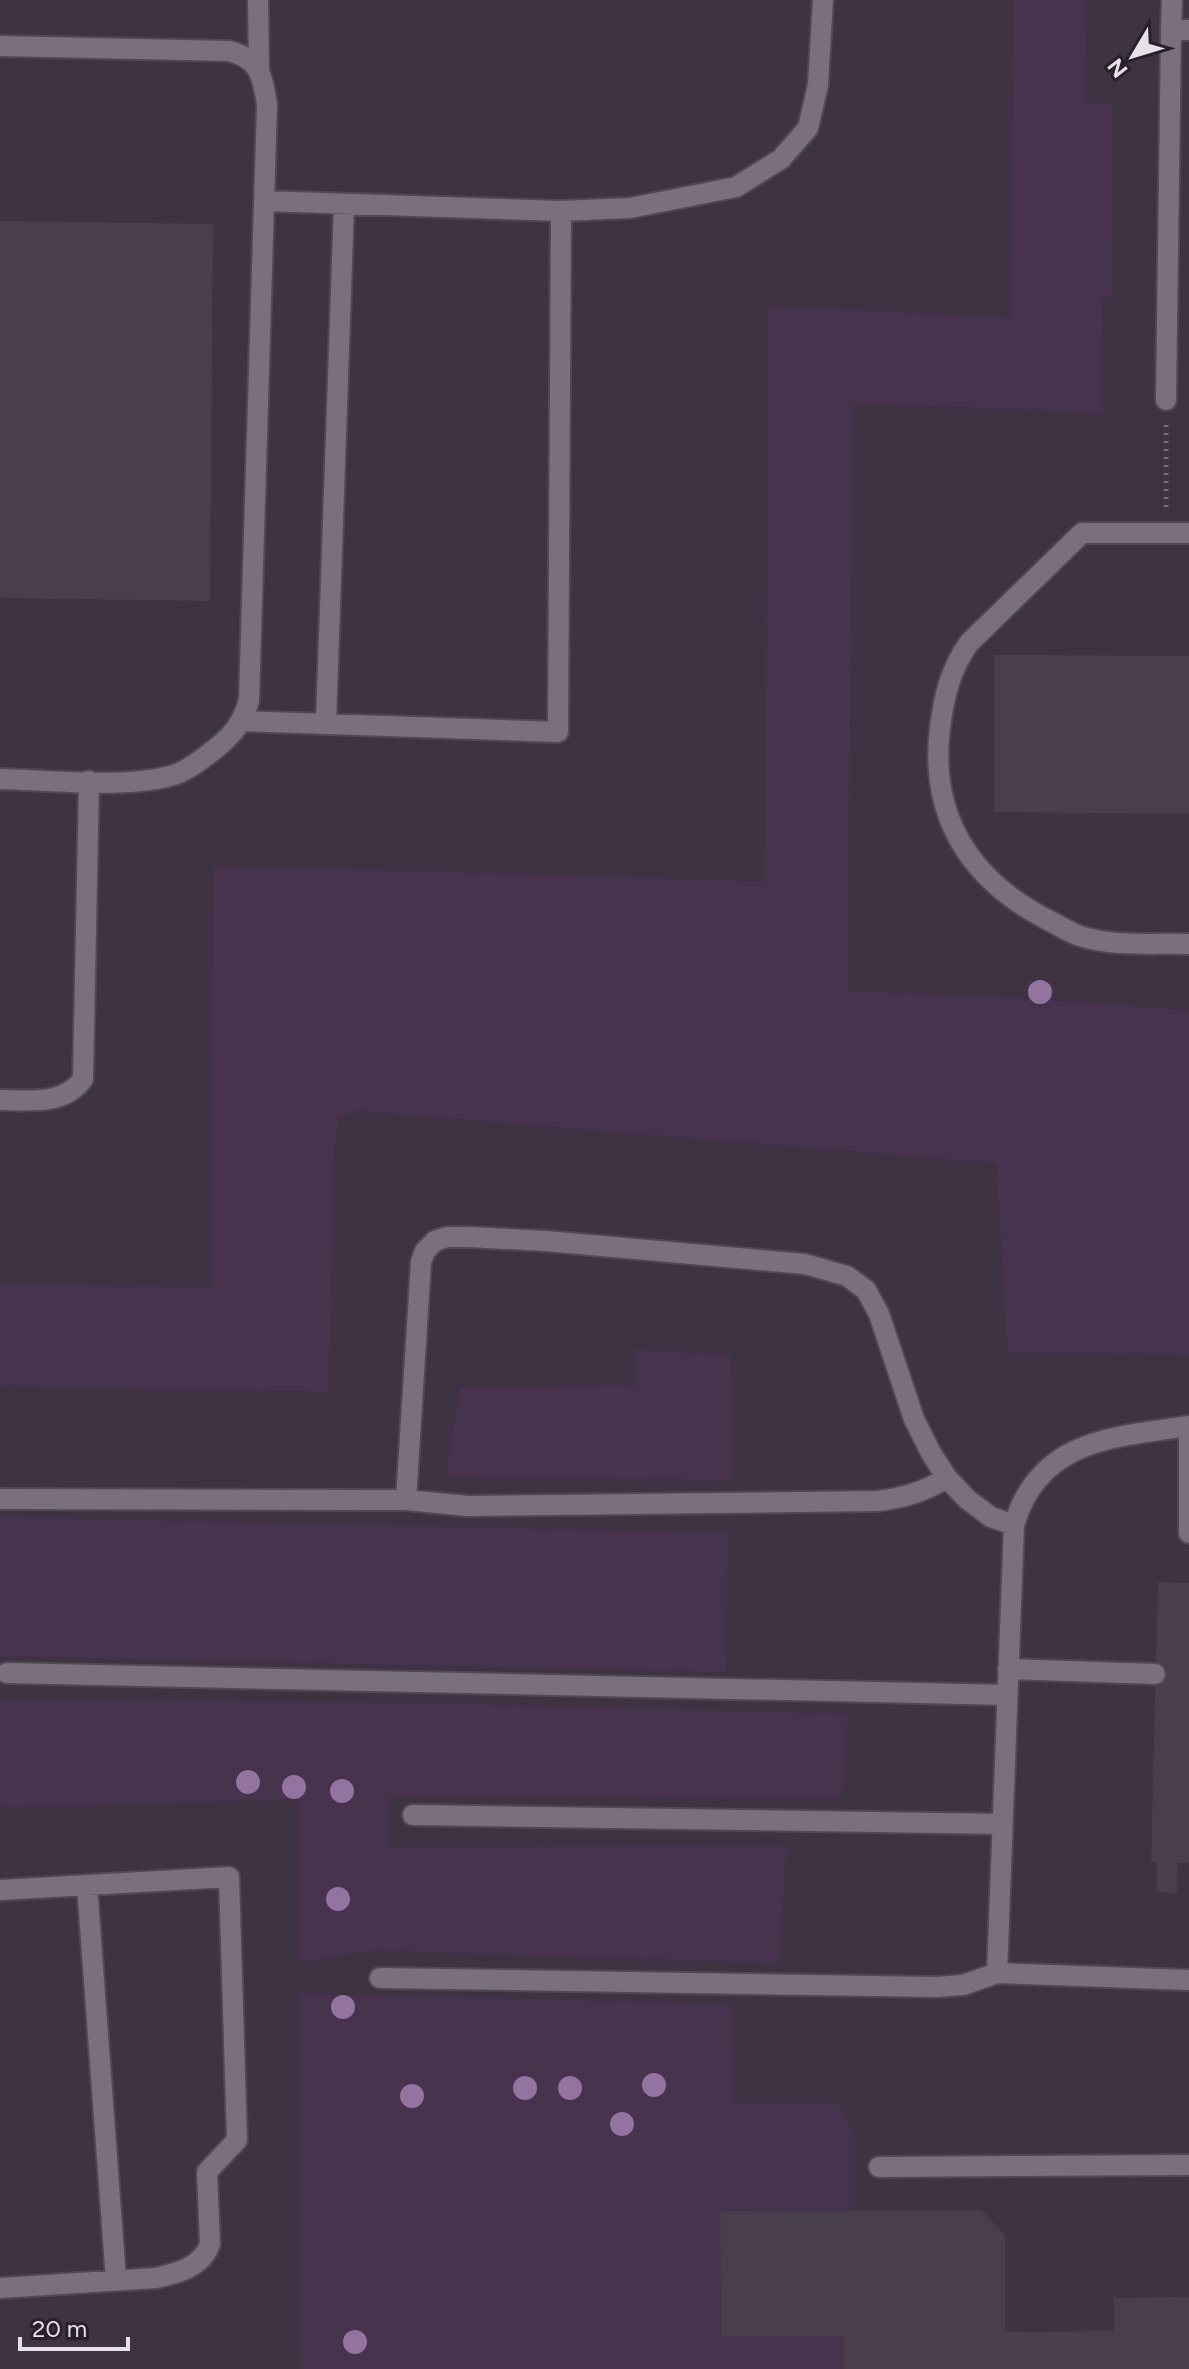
<svg xmlns="http://www.w3.org/2000/svg" width="1189" height="2369" font-family="Figtree,sans-serif">
	<style>
		.built { fill: #3e3243 }
		.green { fill: #47334e }
		.building { fill: #493f4c }
		.lines { fill: none; stroke-linecap: round; stroke-linejoin: round }
		.lane-casing { stroke: #504853; stroke-width: 24 }
		.path { stroke: #776f7a; stroke-width: 5; stroke-dasharray: 2 6; stroke-linecap: butt }
		.lane { stroke: #796f7d; stroke-width: 20 }
		.tree { fill: #93739f }
	</style>
	<rect width="100%" height="100%" fill="#332a36"/>
	<path class="built" d="M0 0H1014L1010 319 768 307 765 881 213 867 211 1287 0 1284Z
		M1066 0H1189V1010L1040 999 848 992 853 403 1103 413Z
		M356 1111 996 1163 1007 1352 1189 1355V2369H670L302 2155 301 2369H0V1386L329 1392 334 1155 339 1118Z"/>
	<path class="green" d="M1014 0H1087L1085 103 1113 105 1112 297H1102L1103 413 853 403 848 991 1040 999 1189 1010V1355L1007 1352 996 1163 356 1111 339 1118 334 1155 329 1392 0 1386V1284L211 1287 213 866 765 881 768 306 1010 318Z
		M634 1350 730 1355 732 1480 446 1476 460 1388 638 1385Z
		M0 1517 728 1533 726 1672 0 1656Z
		M0 1700 419 1703 848 1714 841 1798 390 1795 389 1847 787 1846 778 1963 374 1950 300 1962 299 1799 0 1807Z
		M300 1994 731 2004 733 2104 839 2103 855 2136V2210L720 2211 721 2336H844V2369H301Z"/>
	<path class="building" d="M0 221 213 224 210 601 0 598Z
		M994 655 1189 656V814L994 812Z
		M1158 1582 1189 1583V1863H1178L1177 1893 1157 1892V1863L1151 1862Z
		M981 2210 1005 2235V2332L1114 2331V2298L1189 2297V2369H844V2336H721L720 2211Z"/>
	<g class="lines">
		<g class="lane-casing">
			<path id="lane" d="M258 0 259 70
				M1172 0 1171 30H1189
				M0 46 229 51C260 59 262 75 267 104L249 700C243 722 233 735 215 749 204 758 192 767 179 773 136 790 48 780 0 779
				M561 211 630 208 736 187 781 159 808 128 818 85 823 0
				M1166 400 1171 30
				M1189 533H1082L969 643C950 670 944 696 940 728 929 816 970 880 1048 920 1058 925 1069 932 1080 936 1114 947 1154 943 1189 944
				M243 721 558 732 561 211 264 201
				M326 723 344 204
				M0 1100C30 1100 63 1106 83 1079L89 781
				M1189 1430V1533
				M0 1499 406 1500 468 1506 877 1501C904 1498 923 1492 947 1478
				M406 1500 421 1262 425 1251 435 1241 447 1237H469L546 1241 805 1264 847 1276 866 1290 879 1314 914 1419 931 1453 947 1478 968 1500 991 1517 1014 1525
				M1008 1669 1155 1674
				M7 1673 1007 1695
				M413 1815 1002 1824
				M87 1885 116 2280
				M0 1890 229 1877 237 2140 207 2172 210 2244C202 2267 178 2273 156 2278L0 2288
				M997 1973 1014 1525C1039 1439 1114 1437 1189 1426
				M380 1978 937 1987 963 1985 997 1973 1189 1980
				M879 2167 1189 2165"/>
		</g>
		<path class="path" d="M1166 507V425"/>
		<use href="#lane" class="lane"/>
	</g>
	<g class="tree">
		<circle cx="1040" cy="992" r="12"/>
		<circle cx="248" cy="1782" r="12"/>
		<circle cx="294" cy="1787" r="12"/>
		<circle cx="342" cy="1791" r="12"/>
		<circle cx="338" cy="1899" r="12"/>
		<circle cx="343" cy="2007" r="12"/>
		<circle cx="654" cy="2085" r="12"/>
		<circle cx="525" cy="2088" r="12"/>
		<circle cx="570" cy="2088" r="12"/>
		<circle cx="412" cy="2096" r="12"/>
		<circle cx="622" cy="2124" r="12"/>
		<circle cx="355" cy="2342" r="12"/>
	</g>
	<g transform="translate(1133 56) rotate(232)" stroke="#29202c" stroke-width="6" paint-order="stroke">
	<path d="M0-6L14 30L0 20L-14 30Z" fill="#e6e0e8"/>
	<text y="-12" font-size="22" font-weight="bold" text-anchor="middle" fill="#e6e0e8">N</text>
	</g>
	<path d="M20 2337v12h108v-12" fill="none" stroke="#e6e0e8" stroke-width="4"/>
	<text x="32" y="2337" font-size="24" fill="#e6e0e8" stroke="#29202c" stroke-width="6" paint-order="stroke">20 m</text>
</svg>
